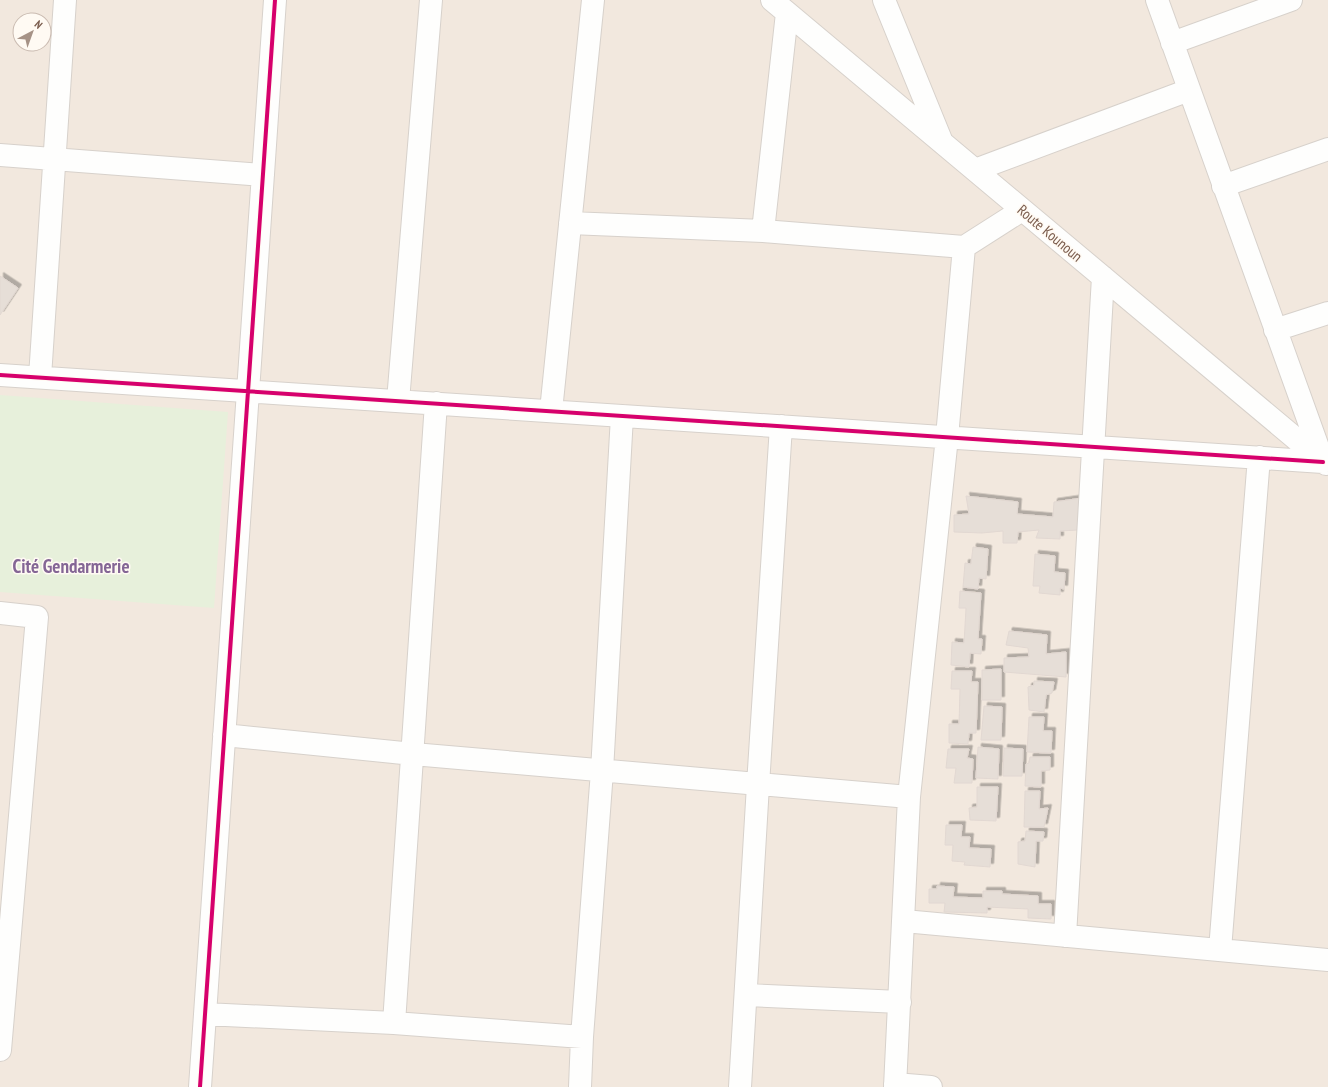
<svg xmlns="http://www.w3.org/2000/svg" width="1328" height="1087" font-family="'PT Sans Narrow',sans-serif">
	<style>
		.residential { fill: #f2e8de; fill-rule: evenodd }
		.green { fill: #e7f0db }
		.building { fill: #e6ded7; stroke: #e2d8d2; filter: url(#shadow) }
		.lines { fill: none; stroke-linecap: round; stroke-linejoin: round }
		.street-casing { stroke: #d7d1cb; stroke-width: 24 }
		.street { stroke: #fefefd; stroke-width: 22 }
		.cycleway-casing { stroke: #fffaf3; stroke-width: 6 }
		.cycleway { stroke: #d6006c; stroke-width: 4 }
		.labels { text-anchor: middle; dominant-baseline: central; stroke-width: 3; stroke-linejoin: round; paint-order: stroke }
		.street-label { font-size: 15px; fill: #7a5c4d; stroke: #fffaf3 }
		.district-label { font-size: 19px; font-weight: bold; fill: #846695; stroke: #fffaf3 }
	</style>
	<defs>
		<filter id="shadow"><feDropShadow dx="3.5" dy="-3.5" stdDeviation="0" flood-color="#0004"/></filter>
	</defs>
	<rect width="100%" height="100%" fill="#f9f5f0"/>
	<path class="residential" d="M0 0H1328V1087H0ZM20 20H44V44H20Z"/>
	<path class="green" d="M0 395 228 412 214 608 0 592Z"/>
	<path class="building" d="M0 276 18 288 0 315Z
		M966 496 1018 502 1017 514 1053 517 1054 502 1082 498 1078 530 1060 531V539L1036 538 1039 530 1018 532 1017 543H1003V531L982 533 954 532V515L969 514Z
		M973 547 988 549 986 579 979 578 978 589 963 587 965 563 971 564Z
		M1035 554 1055 556 1054 572 1065 573 1064 589 1060 588V595L1039 593 1040 586H1033Z
		M960 591 981 593 978 639H982L981 654 970 653 969 667 951 665 952 642 964 643 966 608H959Z
		M1009 631 1047 635 1046 654 1066 652V677L1004 672V658L1029 657 1028 648 1006 645Z
		M1001 669V700H982V670Z
		M952 671H972L971 682H978L976 733H969L968 744 949 743V724H959L960 689H951Z
		M1034 681 1054 682 1052 693 1046 695 1044 712 1029 710 1028 687 1034 685Z
		M984 706 1002 707 1001 740H981Z
		M1029 717H1044L1043 731H1052L1051 753 1027 752Z
		M978 747 999 749 998 779 976 778Z
		M1004 748 1023 749 1022 776H1003Z
		M948 749H969L967 758 973 759 972 783H954L956 768H946Z
		M1030 757H1050V770L1041 771V787L1025 786 1026 764 1029 763Z
		M977 787H998L996 821 970 820 969 808 977 807Z
		M1025 791H1040L1039 809 1048 808 1044 827H1024Z
		M946 825H962L961 837H970L969 848 991 849 990 867 964 865 965 862 952 861 953 845H945Z
		M1026 831 1044 832 1043 841H1036L1035 867 1018 864V842L1025 841Z
		M937 886 954 887 953 897 983 898V891H1002V894L1038 896V904H1051V919L1028 918V909L987 907V913L944 912 945 903H929V889H937Z"/>
	<g class="lines">
		<g class="street-casing">
			<path id="street" d="M772 0 1326 464
				M884 0 941 140
				M1157 0 1323 461
				M1172 43 1291 0
				M0 155 263 175
				M975 170 1189 90
				M1223 186 1328 149
				M570 223 763 231 964 247 1022 210
				M763 231 787 13
				M1275 330 1328 313
				M0 375 1323 462
				M40 377 65 0
				M398 401 431 0
				M551 411 593 0
				M0 613 37 617 0 1050
				M224 735 413 754 909 797
				M904 921 1328 960
				M1065 936 1103 277
				M1220 950 1259 457
				M746 995 900 1002
				M205 1014 394 1023 582 1037
				M394 1023 436 403
				M895 1084 931 1087
				M200 1087 275 0
				M580 1087 582 1037 602 771 622 416
				M740 1087 758 785 781 426
				M895 1087 909 797 947 437 964 247"/>
		</g>
		<use href="#street" class="street"/>
		<g class="cycleway-casing">
			<path id="cycleway" d="M0 375 1323 462
				M200 1087 275 0"/>
		</g>
		<use href="#cycleway" class="cycleway"/>
	</g>
	<g class="labels">
		<g class="street-label">
			<text transform="translate(1050 233) rotate(40)">Route Kounoun</text>
		</g>
		<g class="district-label">
			<text x="71" y="566">Cité Gendarmerie</text>
		</g>
	</g>
	<g transform="translate(32 32) rotate(41)"><circle r="19" fill="#fffaf3" stroke="#cabbb1"/>
	<path d="M0-3L7 15L0 10L-7 15Z" fill="#a69286"/>
	<text y="-6" font-size="11" font-weight="bold" text-anchor="middle" fill="#7a5c4d">N</text>
	</g>
</svg>
